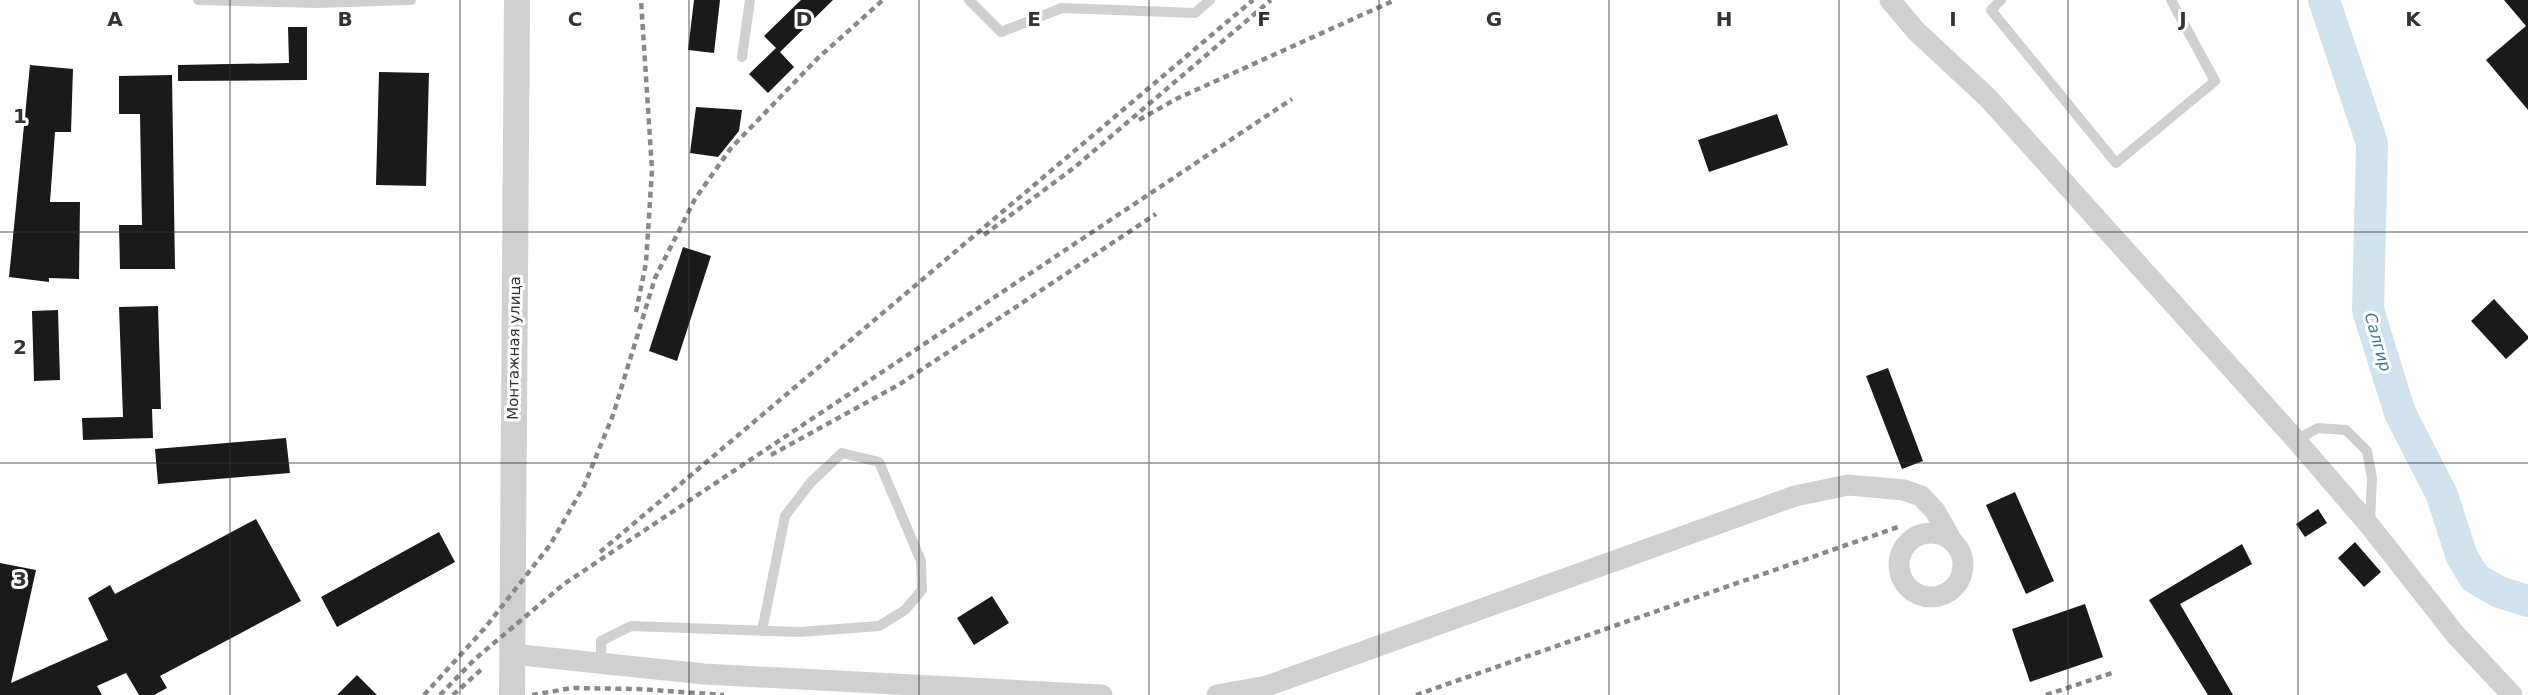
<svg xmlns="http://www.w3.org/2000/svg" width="2528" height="695" font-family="'DejaVu Sans',sans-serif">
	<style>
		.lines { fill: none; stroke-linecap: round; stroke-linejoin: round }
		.river { stroke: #cfe2ee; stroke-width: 32 }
		.building { fill: #1a1a1a }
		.service { stroke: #d0d0d0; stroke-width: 10 }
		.minor { stroke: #d0d0d0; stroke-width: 21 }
		.tertiary { stroke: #d0d0d0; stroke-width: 26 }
		.rail { stroke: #888; stroke-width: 4.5; stroke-dasharray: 6 4.5; stroke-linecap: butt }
		.grid { fill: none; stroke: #333; stroke-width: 1.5; stroke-opacity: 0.55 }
		.labels { text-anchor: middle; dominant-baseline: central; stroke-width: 6; stroke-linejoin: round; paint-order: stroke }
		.street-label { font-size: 15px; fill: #333; stroke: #fff }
		.water-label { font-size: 16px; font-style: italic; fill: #3f7597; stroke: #fff }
		.grid-label { font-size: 20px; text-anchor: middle; font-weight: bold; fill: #333; stroke: #fff; stroke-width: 6; stroke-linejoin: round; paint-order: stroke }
	</style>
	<rect width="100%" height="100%" fill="#fff"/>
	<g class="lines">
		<path class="river" d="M2324 0 2372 143 2368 310 2400 413 2442 495 2462 557 2475 578 2499 592 2528 601"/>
	</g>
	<path class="building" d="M694 0H720L714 53 688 50Z
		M801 0H833L780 52 794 67 768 93 749 74 776 48 764 36Z
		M2504 0H2528V110L2486 60 2526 26Z
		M288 27H307V80L178 81V65L289 63Z
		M30 65 73 69 71 132H55L50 202H80L79 279 49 278V282L9 277Z
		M379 72 429 73 426 186 376 185Z
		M172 75 175 269H120L119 225H142L140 114H119V76Z
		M696 107 742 110 739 131 718 157 690 153Z
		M1777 114 1788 145 1709 172 1698 140Z
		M683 247 711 256 677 361 649 351Z
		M2494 299 2528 336V339L2506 359 2471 321Z
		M158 306 161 409H152L153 438 83 440 82 418 123 417 119 307Z
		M58 310 60 380 34 381 32 311Z
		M1888 368 1923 461 1902 469 1866 376Z
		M286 438 290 473 158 484 155 449Z
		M2015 492 2054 581 2026 594 1986 505Z
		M2318 509 2327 523 2305 537 2296 524Z
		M256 519 301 601 160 676 167 688 154 695H139L126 673 97 686 102 695H0V563L36 570 11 683 108 640 88 598 110 585 115 594Z
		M439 532 455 562 337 627 321 597Z
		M2355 542 2381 572 2364 587 2338 558Z
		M2242 544 2252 564 2180 604 2233 695H2208L2149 600Z
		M992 596 1009 623 974 645 957 618Z
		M2085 604 2103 657 2030 682 2012 629Z
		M357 675 377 695H337Z"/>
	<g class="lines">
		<path class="service" d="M198 0 318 3 411 0
			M969 0 1001 32 1062 8 1195 13 1210 0
			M2001 0 1991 10 2116 163 2215 81 2171 0
			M742 57 750 0
			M2296 440 2318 428 2346 430 2367 451 2372 478 2370 522
			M601 663V641L631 626 800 632 879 626 905 610 922 590 921 561 879 462 842 453 811 482 785 516 762 631"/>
		<path class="minor" d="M1890 0 1916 31 1988 98 2296 440 2370 526 2455 634 2512 695
			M1899 565a32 32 0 1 1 64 0a32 32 0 1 1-64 0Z
			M512 654 704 674 1102 695
			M1217 695 1267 686 1795 496 1848 485 1904 490 1921 496 1935 511 1952 541"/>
		<path class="tertiary" d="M512 695 517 0"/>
		<path class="rail" d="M1139 120 1176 99 1395 0
			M984 235 1075 167 1271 0
			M636 312 646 263 652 170 641 0
			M771 455 900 384 1156 214
			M600 552 1253 0
			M424 695 484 629 550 545 584 486 613 415 655 278 695 199 731 148 818 58 883 0
			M440 695 475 659 564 584 1292 99
			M453 695 483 668
			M532 695 572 688 639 689 724 695
			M1416 695 1901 526
			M2046 695 2112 673"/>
	</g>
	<path class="grid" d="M230 0V695M460 0V695M689 0V695M919 0V695M1149 0V695M1379 0V695M1609 0V695M1839 0V695M2068 0V695M2298 0V695M0 232H2528M0 463H2528"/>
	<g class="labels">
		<g class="street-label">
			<text transform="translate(514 348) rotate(-89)">Монтажная улица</text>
		</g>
		<g class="water-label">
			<text transform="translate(2378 342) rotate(74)">Салгир</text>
		</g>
	</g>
	<g class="grid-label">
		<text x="115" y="26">A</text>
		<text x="345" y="26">B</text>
		<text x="575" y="26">C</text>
		<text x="804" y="26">D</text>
		<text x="1034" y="26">E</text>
		<text x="1264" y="26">F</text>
		<text x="1494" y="26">G</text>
		<text x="1724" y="26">H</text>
		<text x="1953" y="26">I</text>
		<text x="2183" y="26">J</text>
		<text x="2413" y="26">K</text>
		<text x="20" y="123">1</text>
		<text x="20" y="354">2</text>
		<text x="20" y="586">3</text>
	</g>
</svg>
